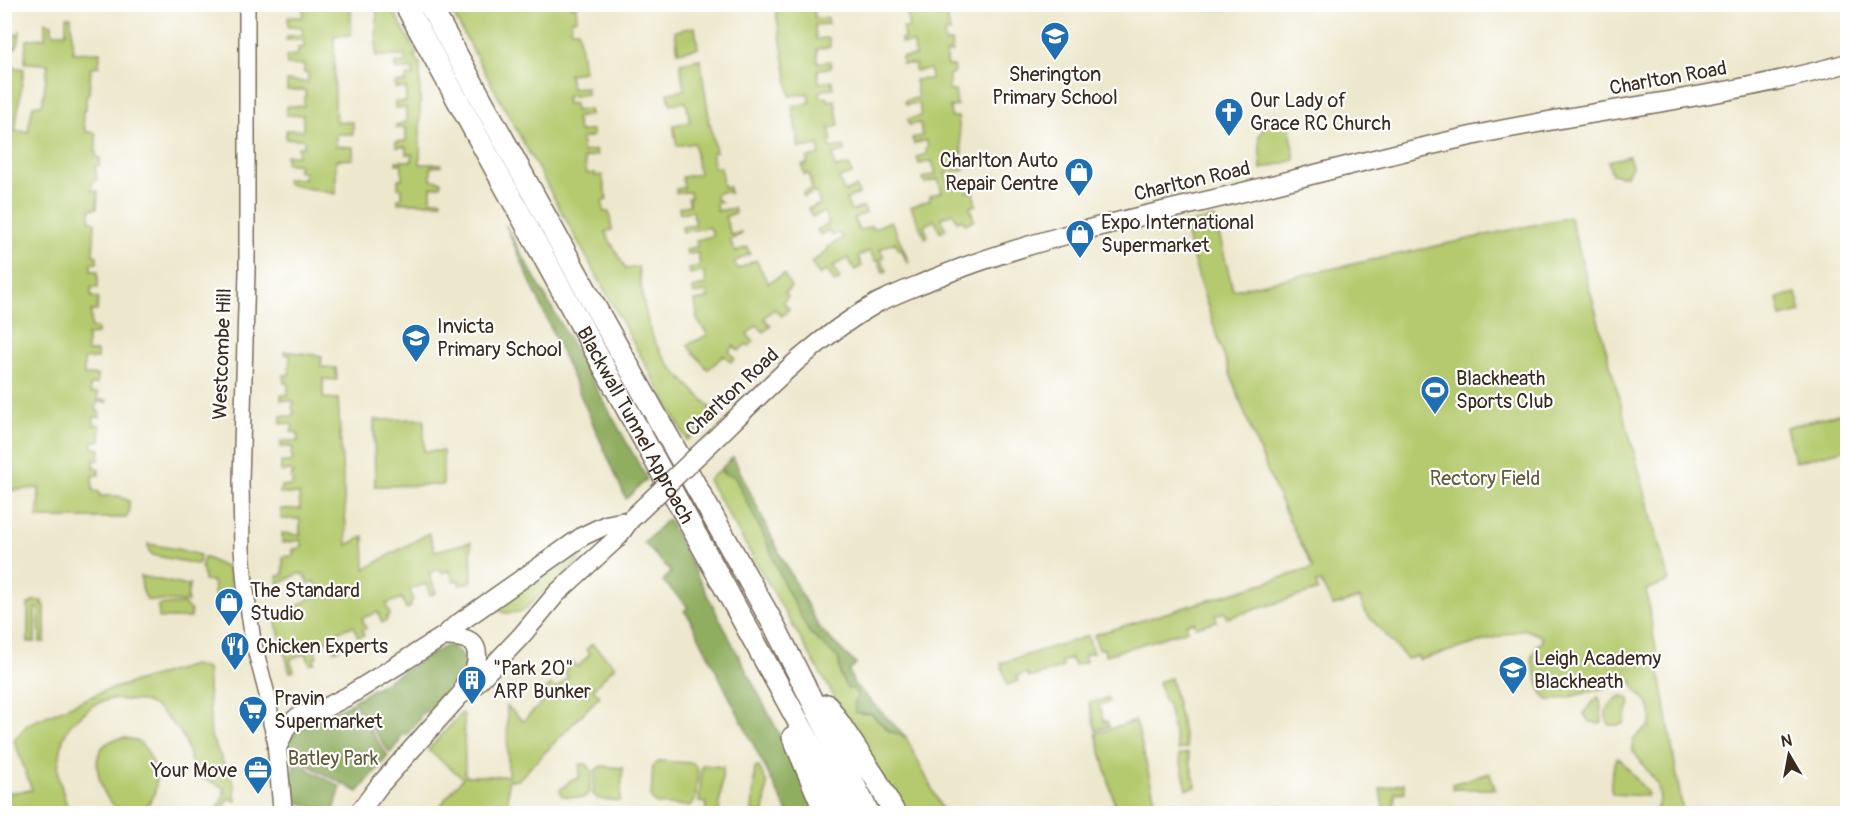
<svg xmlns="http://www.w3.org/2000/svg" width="1852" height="818" font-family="Pangolin,sans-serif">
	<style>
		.green { fill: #b5ca6e; stroke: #787a46; stroke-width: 1.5 }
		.forest { fill: #90ae61; stroke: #666c40; stroke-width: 1.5 }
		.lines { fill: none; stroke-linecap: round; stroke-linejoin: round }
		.tertiary-casing { stroke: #796c5b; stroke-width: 18 }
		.secondary-casing { stroke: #796c5b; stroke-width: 21 }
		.trunk-casing { stroke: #796c5b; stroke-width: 24 }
		.tertiary { stroke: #fff; stroke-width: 15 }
		.secondary { stroke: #fff; stroke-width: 18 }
		.trunk { stroke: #fff; stroke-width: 21 }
		.secondary-bridge-casing { stroke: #796c5b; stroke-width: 21; stroke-linecap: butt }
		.secondary-bridge { stroke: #fff; stroke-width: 18 }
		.labels { text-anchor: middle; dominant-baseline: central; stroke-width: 4.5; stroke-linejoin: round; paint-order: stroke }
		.poi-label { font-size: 20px; fill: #3b2a1e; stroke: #fff; text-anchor: start }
		.street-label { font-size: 20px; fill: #3b2a1e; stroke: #fff }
		.park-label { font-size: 20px; fill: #605a36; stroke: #fff }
	</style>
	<rect width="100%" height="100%" fill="#fff"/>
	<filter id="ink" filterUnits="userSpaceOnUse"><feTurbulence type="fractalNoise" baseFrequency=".0167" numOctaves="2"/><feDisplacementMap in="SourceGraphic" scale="12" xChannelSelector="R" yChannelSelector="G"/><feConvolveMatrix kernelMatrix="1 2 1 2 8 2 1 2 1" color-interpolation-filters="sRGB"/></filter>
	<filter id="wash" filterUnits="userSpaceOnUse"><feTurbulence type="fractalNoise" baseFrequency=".008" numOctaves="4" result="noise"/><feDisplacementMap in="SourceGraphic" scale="24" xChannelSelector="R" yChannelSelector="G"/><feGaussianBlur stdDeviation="1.35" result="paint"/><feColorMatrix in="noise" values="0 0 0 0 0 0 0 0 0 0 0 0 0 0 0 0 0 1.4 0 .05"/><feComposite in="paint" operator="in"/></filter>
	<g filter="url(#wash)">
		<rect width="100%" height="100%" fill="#ede8cd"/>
		<path class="green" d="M569 4 570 7 576 6 577 19 571 20V30H578L584 72 569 74 571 88 586 87 587 94 566 97 567 104 574 103 575 111 589 109 590 115 576 118 579 132 592 130 593 136 581 139 583 152 596 150 597 155 584 158 587 174 595 173V176L602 175 607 200 602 201 604 212H609L612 230 605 232 626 269 638 267C642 289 644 312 651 333 662 363 688 384 710 407V419L687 440 448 5Z
			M303 5H351V35L334 36 335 110 336 122H353V134H336V146L353 147V159L336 160V194L287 184 286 179H304V172L298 171V164H286V155H298V147H304V139H286V130H303V115H286L287 106H304V98L306 96 305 90H287V81L308 82V73H304V65H287L286 56 298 55V48L304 47V40H286L287 36 303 35 302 27H288V17H303Z
			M377 5H390L417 54 414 56 420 63V164H441V166L431 167V180L441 181V186L431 187V200H441V203H398V199H402V188H398V179H402V164H396V161H412V154H406V147H396V142L406 141V128H396V125L406 122V108H395V102H406V88H395V83L406 82V76H413V69H395V63H406L405 56H376Z
			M775 5H817H814L815 19 828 18V24L815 25 816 39 829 38 830 47 817 49 818 63 831 61V68L818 69 819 83 832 81 833 88 820 91 821 98 827 97 828 101 835 100 839 126 829 128 832 141 829 142 831 148 844 146 845 151 833 155 835 168 849 165 852 174 839 178 844 192 856 187 859 194 846 199 851 211 864 207 866 213 854 218 859 231 871 226 873 229 891 221 909 262 907 263 902 250H899L895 242 880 249 884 257 881 259 887 271 883 272 878 260 875 261 870 251 858 256 862 266 855 270 848 258 833 266 840 279 835 283 827 270 819 275 811 262 823 255V253L828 250 827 247 843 238 839 233 832 236 829 230 820 235 817 230 829 224 824 212 812 217 808 209 820 204 816 192 804 197 803 193 812 189 809 174H804L802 165 807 164V158L820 155 818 145 799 148 792 106 810 103 808 93 790 96Z
			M908 5H943V9H946L950 32H944L945 42H951L952 52 946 53 948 66H953L954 73 949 74V91H955L957 106 950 107 951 117H958L964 170 945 173 949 183 965 180 967 192 973 191 976 205 970 207 974 220 965 224 962 219 957 221 953 213 941 218 946 230 940 232 935 220 924 225 928 237 925 238 911 207 930 200V196L942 192 938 179 925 183 923 178 936 174 932 161 919 164 917 157 927 154 926 148 928 146 926 140 914 144 912 138 922 136 920 123 909 125 908 119 921 116 919 103 906 105 905 100 918 98 915 80 931 79 930 69 915 71V64H902V57L915 56 914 43H901V39H904L903 28H909L906 7H908Z
			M66 17H71L73 53 100 52 99 66 91 67 89 93 86 96V110H83L84 127H85L86 132H94L96 134V157L100 158V165L95 166 97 180 92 181V191H98L97 208 90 209V221L95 222 93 255 97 256V263H91V271H98V288H91V297L98 298 97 311H91V328H97V334L87 335V352H97V359H84V375H97V384L90 385V393H98V400H107V402H97L96 411H99L100 417H94V425H100V441H93V448L100 449 99 460H94V468H99V475H94L92 478 93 491 99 492 100 496H119L129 501V513L126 518H38L39 488 5 491V66L24 69 15 131 28 132 33 105H42L48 64 25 63 26 41 30 39 45 38V22L52 24V33H66Z
			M695 27 698 48 678 52 675 31Z
			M4 29 12 30V34L19 35 20 30 19 41 16 48 10 47 9 52H5Z
			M700 59 709 118 708 119V123H710L716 152H712L714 168 721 167 723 187H729L730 193H728L727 191 718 193 716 195V199L721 202 716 203 717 211 734 208 735 213 725 217 731 235 741 232 742 234 730 240 735 252 747 247 750 254 734 262 738 269 756 260 768 283 784 274 791 287 785 293 788 296 783 302 789 309 782 316 774 309 764 318 771 326 764 332 757 325 747 334 753 342 749 346 746 344 739 351 734 346 729 351 735 359 731 362 724 355 708 370 687 345 708 335 696 318 697 316 695 301 708 299 707 292 694 294 692 288 706 285 704 272 690 274 689 269 700 266 698 253 687 254 686 249 697 247 696 240 713 236 710 227 683 232 682 227 695 225 693 211 680 213 679 207 690 205 688 198 691 197 690 192 676 193V189L684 188 682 177 699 174 694 143 677 146 673 125 690 122 686 102 670 104 668 93 684 90 680 63Z
			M1289 121 1295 160 1261 169 1259 136 1267 123Z
			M1629 156 1632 166 1627 175 1621 176 1612 174 1608 161Z
			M1570 217 1669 581 1646 590 1683 813H1655L1660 799 1658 785 1633 751V740L1641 732 1650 726C1657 700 1638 701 1632 681L1557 700H1547L1541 692 1531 659 1538 644 1542 643 1541 636 1524 629 1419 660 1418 656 1407 659 1364 611 1360 598 1333 606 1321 582 1316 583 1318 590 1316 591 1227 618 1225 612 1215 615 1217 621 1196 627 1194 622 1186 624 1188 630 1106 655 1103 648 1099 649 1094 635 1313 568C1300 541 1286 516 1275 489 1239 403 1207 315 1184 224L1215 218 1233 290Z
			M1796 293 1801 312 1781 317 1777 298Z
			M284 351 322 356 321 367 336 368 337 380 323 379V398L338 399 347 545 364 536 365 569 429 533 435 551 471 542 472 581 460 585 458 579 454 581 449 570 442 573 440 569 429 573 436 593 430 595 426 584 410 589 413 601 410 602 411 607 406 609 402 598 386 604 390 615 386 617 387 620 382 623 378 612 362 618 366 629 362 630 364 635 358 637 354 626 338 631 341 643 338 644 339 649 334 651 330 640 314 645 317 657 314 658 315 663 310 664 306 653 290 659 294 671 290 672 275 619 321 592 315 581 309 584 304 574 302 575 300 573 279 584 277 576 283 575V557L293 556V549L302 548 301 540 282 543V533L300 535V519H281V509H300L299 494H280L281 486H291L293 483 291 478 293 473 291 471H281V462H291L293 459 291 454 293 449 291 447H281V441H298V433L291 432 293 426 291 424 281 423V416H292L294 413 292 407 294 403 292 401 281 400V395H288V383H284V375H289L290 355 284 354Z
			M1847 412V449L1795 462 1786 427Z
			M424 419V451H443V485L375 486 374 420Z
			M721 469 723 474 734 475 766 540 783 582 809 632 839 659 840 674 858 695 861 714H871L889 731 906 737 944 813H902L708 480Z
			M148 544 177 549 200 555 199 563 196 564 152 555 149 551Z
			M579 547 581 549 583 555 549 595 544 591 522 612 505 613 493 608Z
			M204 557 229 569 234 616 217 617 213 581H204L203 568H201Z
			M141 576 188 586 190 583 187 597 188 602 147 600 142 589Z
			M32 601H42V605H45V642H40L39 609 35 608V642H28V604H31Z
			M184 604 191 611V618H159L158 605Z
			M1088 636 1093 653 1084 655 1086 662 1074 665 1071 658 1061 662 1063 667 1029 678 1027 673 1017 676 1018 681 1007 685 1001 663Z
			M592 644 615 666 593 689 600 696 518 780H508V813H433L434 811 437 812 446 798 463 778 428 750 462 713 464 715 465 776H508L507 706 523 721 546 699 542 694 551 685 556 689 568 677 564 672 573 663 578 667 590 654 586 650Z
			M193 665 207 669 211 737 234 784 236 801 228 798 223 809 218 807 225 793 223 791 225 788 195 775 185 741 179 730 157 708 143 701 111 699 95 704 71 724 63 738 58 767 59 779 69 813H5V793L32 790 14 740 28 724 104 691Z
			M1171 678 1187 748 1178 750 1167 702H1165L1158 682Z
			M1621 696 1627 697 1630 702 1624 723 1620 725H1610C1600 713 1610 703 1621 696Z
			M1598 697 1600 700 1602 722 1599 724 1589 721 1583 713Z
			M1108 698 1109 702 1099 705 1104 722 1107 721 1109 726 1096 730 1089 703Z
			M1136 721 1158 813H1117L1096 733Z
			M122 738C128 738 134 739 140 743 157 757 166 801 138 810 118 816 106 800 101 784 94 762 95 742 122 738Z
			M1188 753 1196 787 1187 789 1179 755Z
			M1617 758 1620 759 1647 792 1648 795 1646 796 1612 794C1609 781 1612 770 1617 758Z
			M659 761 693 763 698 770 695 801 689 806 656 804 651 798 653 766Z
			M580 764H587L592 771 589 793 583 798 562 796 560 790 571 780 579 778Z
			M702 765 723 767 719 813H706V803L699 802Z
			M601 766 623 768 620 801 598 799 593 794 595 771Z
			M755 767H759L767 783 764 813H752Z
			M1490 773 1495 789H1453L1452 784Z
			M1404 783 1405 792 1395 793 1394 813H1384L1380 789Z"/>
		<path class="forest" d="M505 224 647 479 626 499Z
			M733 457 780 554 820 629 856 664 849 671 854 684 906 737 889 731 871 714 856 713 854 704 858 695 852 688 848 689C840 680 840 671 839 659L809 632 783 582 766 540 734 476C727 475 724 476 721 469Z
			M668 519 820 813H788L689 617 684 611 688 607 663 581 671 572 644 543Z
			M450 646C460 651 464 657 464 668L426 712 424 711 419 717 420 719 406 735 404 734 399 739 400 741 390 753 353 701 444 647Z
			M351 703 388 756 358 792 289 755 287 744 294 731 326 716Z
			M293 761 341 787 333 813 294 801 291 773 294 772Z"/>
	</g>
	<g filter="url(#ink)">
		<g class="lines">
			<g class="tertiary-casing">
				<path id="tertiary" d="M247 4V272L241 481 242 549 245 584 253 641 269 702 271 723 277 748"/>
			</g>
			<g class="secondary-casing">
				<path id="secondary" d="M719 435C768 387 817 337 877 303 895 294 914 287 933 279 1016 245 1102 225 1189 205 1290 182 1389 153 1490 132 1609 108 1731 96 1848 63
					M444 636C459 637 476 637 477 655 477 662 476 668 472 674 470 678 466 681 464 685
					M283 814 277 748 287 726 299 716 321 710 348 696 444 636 456 625 583 536 606 525 630 520
					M358 814 379 786 460 695 471 689 522 635 557 593 616 539 630 520"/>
			</g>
			<g class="trunk-casing">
				<g id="trunk">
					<path id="s1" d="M405 4 849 814"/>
					<path d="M429 4 598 312 775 627 869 814"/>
					<path d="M827 705 876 779 895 814"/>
					<path d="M793 737 826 814"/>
				</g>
			</g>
			<use href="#tertiary" class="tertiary"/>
			<use href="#secondary" class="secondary"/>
			<use href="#trunk" class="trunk"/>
			<g class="secondary-bridge-casing">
				<path id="secondary-bridge" d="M630 520 719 435"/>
			</g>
			<use href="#secondary-bridge" class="secondary-bridge"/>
		</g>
	</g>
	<defs>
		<g id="school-pin" transform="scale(1.5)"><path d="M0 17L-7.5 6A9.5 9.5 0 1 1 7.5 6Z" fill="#1f6fb2" stroke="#fff"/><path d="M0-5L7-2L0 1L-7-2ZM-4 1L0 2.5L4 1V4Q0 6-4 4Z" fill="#fff"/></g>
		<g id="church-pin" transform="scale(1.5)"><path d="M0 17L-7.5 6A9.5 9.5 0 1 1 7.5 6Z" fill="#1f6fb2" stroke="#fff"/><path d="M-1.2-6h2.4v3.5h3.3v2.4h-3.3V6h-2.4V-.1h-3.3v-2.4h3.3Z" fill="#fff"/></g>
		<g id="shop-pin" transform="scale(1.5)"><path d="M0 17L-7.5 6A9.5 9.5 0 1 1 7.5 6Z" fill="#1f6fb2" stroke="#fff"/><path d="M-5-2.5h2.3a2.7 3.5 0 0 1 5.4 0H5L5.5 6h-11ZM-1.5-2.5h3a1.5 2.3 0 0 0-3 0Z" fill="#fff"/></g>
		<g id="stadium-pin" transform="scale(1.5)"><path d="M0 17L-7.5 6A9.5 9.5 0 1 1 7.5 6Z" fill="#1f6fb2" stroke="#fff"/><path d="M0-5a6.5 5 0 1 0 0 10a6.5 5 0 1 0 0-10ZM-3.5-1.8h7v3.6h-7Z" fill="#fff"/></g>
		<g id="restaurant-pin" transform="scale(1.5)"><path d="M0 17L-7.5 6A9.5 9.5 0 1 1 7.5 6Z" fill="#1f6fb2" stroke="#fff"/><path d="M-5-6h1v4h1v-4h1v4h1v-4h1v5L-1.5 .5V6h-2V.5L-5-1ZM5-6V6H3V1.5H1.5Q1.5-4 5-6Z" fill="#fff"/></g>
		<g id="building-pin" transform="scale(1.5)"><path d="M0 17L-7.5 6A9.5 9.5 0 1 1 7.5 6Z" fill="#1f6fb2" stroke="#fff"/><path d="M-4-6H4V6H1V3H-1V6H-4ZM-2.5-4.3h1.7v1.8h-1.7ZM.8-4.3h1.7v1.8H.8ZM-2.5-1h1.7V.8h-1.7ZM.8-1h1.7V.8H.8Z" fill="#fff"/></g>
		<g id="supermarket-pin" transform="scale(1.5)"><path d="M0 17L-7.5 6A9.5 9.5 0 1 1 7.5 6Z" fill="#1f6fb2" stroke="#fff"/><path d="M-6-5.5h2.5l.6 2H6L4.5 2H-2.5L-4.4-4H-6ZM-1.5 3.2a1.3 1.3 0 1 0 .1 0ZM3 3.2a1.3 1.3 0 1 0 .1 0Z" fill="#fff"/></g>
		<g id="office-pin" transform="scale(1.5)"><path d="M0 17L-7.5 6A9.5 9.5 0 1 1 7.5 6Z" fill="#1f6fb2" stroke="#fff"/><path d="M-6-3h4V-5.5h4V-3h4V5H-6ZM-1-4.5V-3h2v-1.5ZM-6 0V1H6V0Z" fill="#fff"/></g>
	</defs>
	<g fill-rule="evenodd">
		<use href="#school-pin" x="1055" y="36"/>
		<use href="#church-pin" x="1229" y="112"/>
		<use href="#shop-pin" x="1079" y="172"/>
		<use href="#shop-pin" x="1080" y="234"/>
		<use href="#school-pin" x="416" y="338"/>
		<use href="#stadium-pin" x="1435" y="390"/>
		<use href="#shop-pin" x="229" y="602"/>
		<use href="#restaurant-pin" x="235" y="646"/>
		<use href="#school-pin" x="1513" y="670"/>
		<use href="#building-pin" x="472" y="680"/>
		<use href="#supermarket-pin" x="253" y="710"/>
		<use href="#office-pin" x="258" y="770"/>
	</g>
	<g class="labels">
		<g class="poi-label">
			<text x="1055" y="74" text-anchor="middle">Sherington<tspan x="1055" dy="23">Primary School</tspan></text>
			<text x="1250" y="100">Our Lady of<tspan x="1250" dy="23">Grace RC Church</tspan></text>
			<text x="1058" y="160" text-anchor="end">Charlton Auto<tspan x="1058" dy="23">Repair Centre</tspan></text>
			<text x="1101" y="222">Expo International<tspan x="1101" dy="23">Supermarket</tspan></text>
			<text x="437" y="326">Invicta<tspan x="437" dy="23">Primary School</tspan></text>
			<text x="1456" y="378">Blackheath<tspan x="1456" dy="23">Sports Club</tspan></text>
			<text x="250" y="590">The Standard<tspan x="250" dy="23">Studio</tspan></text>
			<text x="256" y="646">Chicken Experts</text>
			<text x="1534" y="658">Leigh Academy<tspan x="1534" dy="23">Blackheath</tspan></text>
			<text x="493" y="668">"Park 20"<tspan x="493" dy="23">ARP Bunker</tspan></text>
			<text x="274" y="698">Pravin<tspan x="274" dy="23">Supermarket</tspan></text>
			<text x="237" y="770" text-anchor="end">Your Move</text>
		</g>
		<g class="street-label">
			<text transform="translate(1668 78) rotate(-10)">Charlton Road</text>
			<text transform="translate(1192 181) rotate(-13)">Charlton Road</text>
			<text transform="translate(222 354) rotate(-88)">Westcombe Hill</text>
			<text transform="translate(732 392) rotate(-43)">Charlton Road</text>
			<text stroke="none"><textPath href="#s1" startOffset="480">Blackwall Tunnel Approach</textPath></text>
		</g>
		<g class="park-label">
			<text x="1485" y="478">Rectory Field</text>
			<text x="333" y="758">Batley Park</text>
		</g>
	</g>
	<rect width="1852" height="818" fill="none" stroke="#fff" stroke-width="24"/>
	<g transform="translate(1789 755) rotate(350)" stroke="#ffffff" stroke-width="4.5" paint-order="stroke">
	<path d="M0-4.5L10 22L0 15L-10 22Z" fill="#3b2a1e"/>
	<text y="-9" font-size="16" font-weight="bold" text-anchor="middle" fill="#3b2a1e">N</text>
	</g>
</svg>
